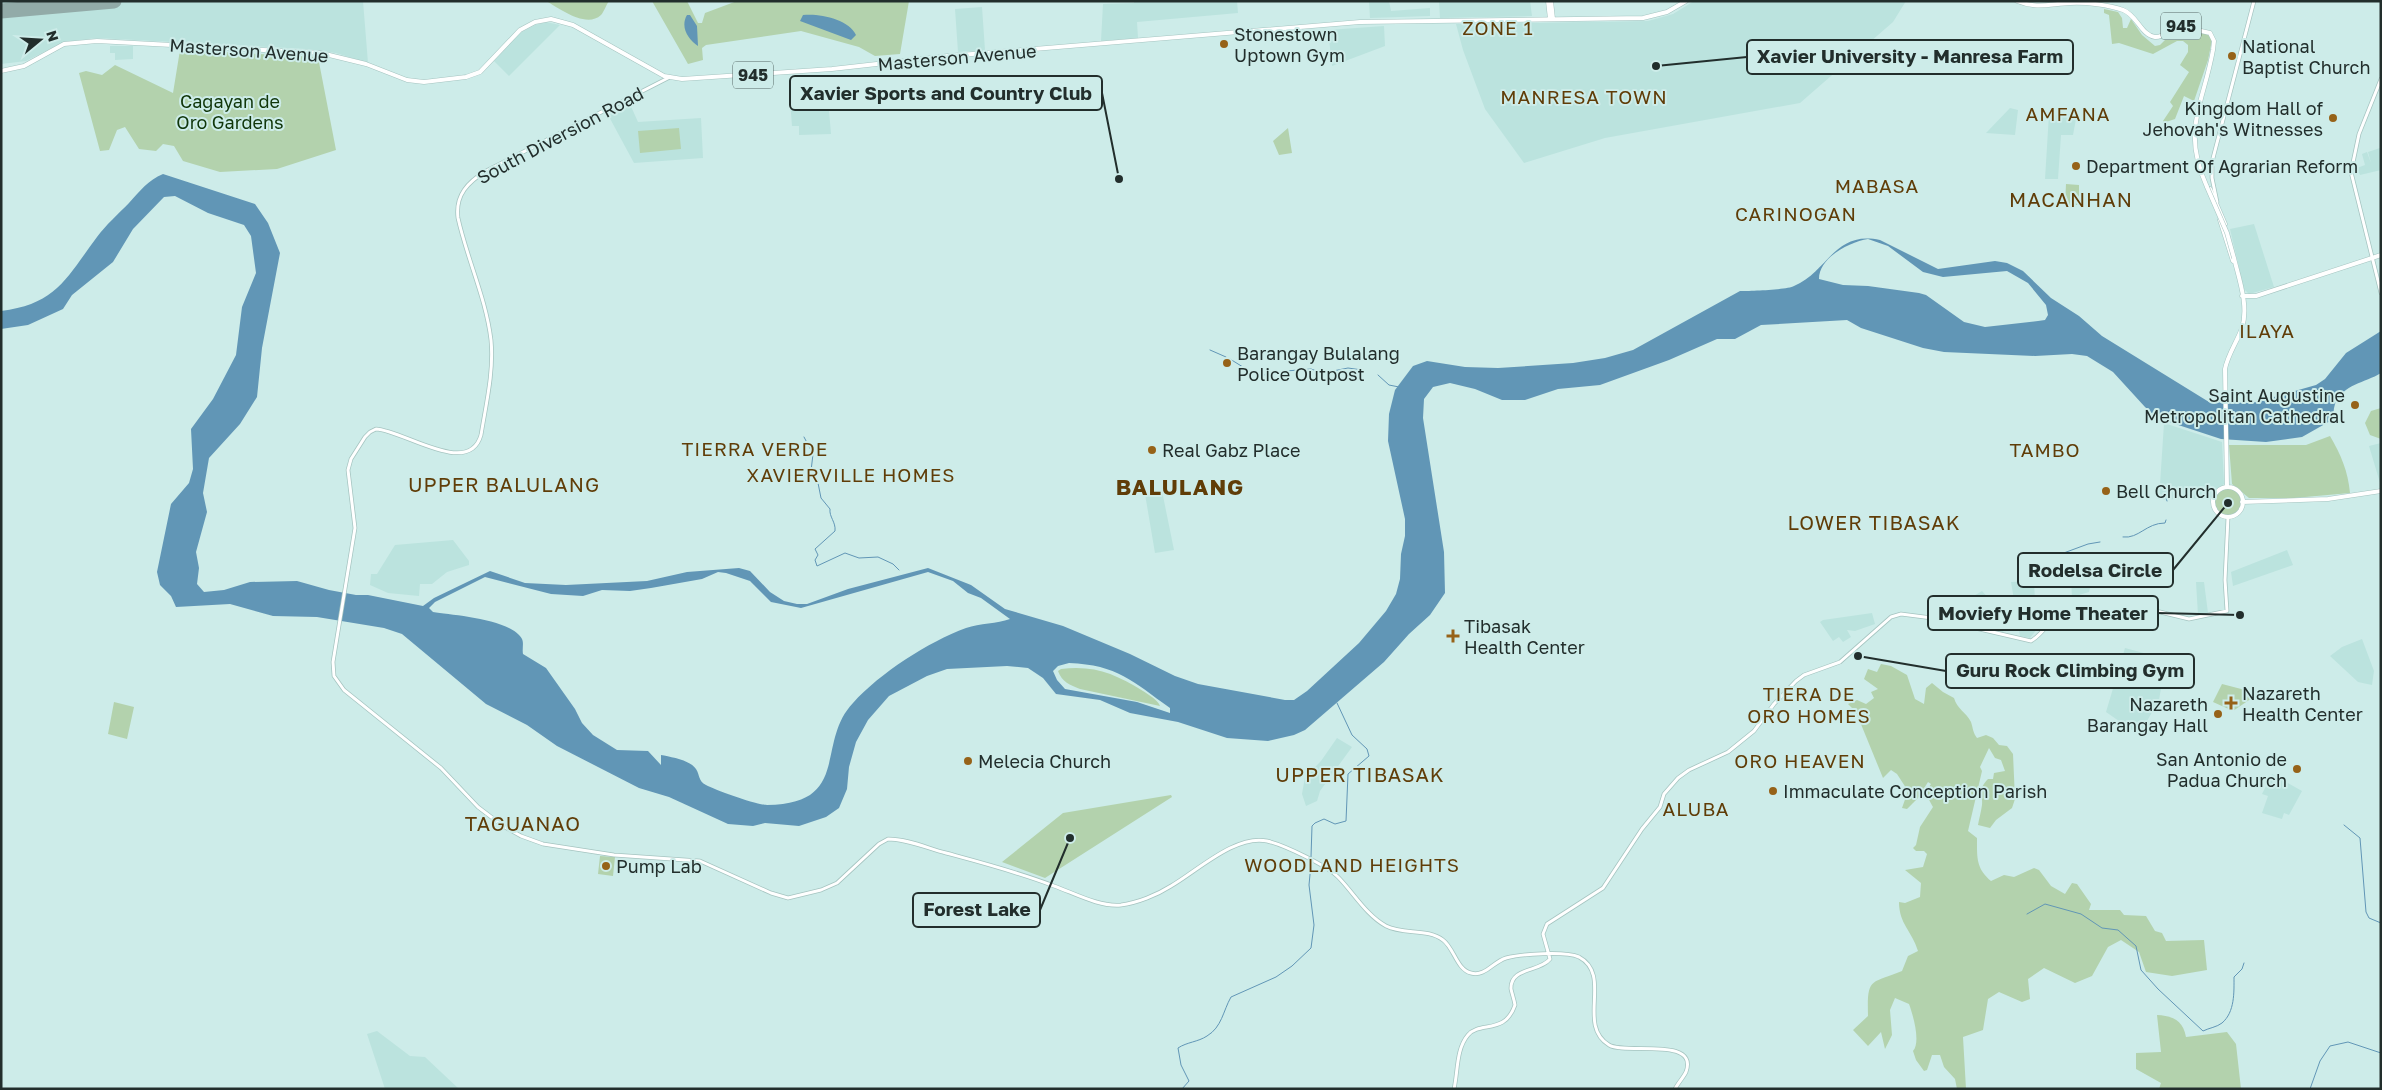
<svg xmlns="http://www.w3.org/2000/svg" width="2382" height="1090" font-family="'Golos Text',sans-serif">
	<style>
		.built { fill: #bbe3de }
		.green { fill: #b3d2ad }
		.water { fill: #6196b6; fill-rule: evenodd }
		.lines { fill: none; stroke-linecap: round; stroke-linejoin: round }
		.stream { stroke: #6196b6; stroke-width: 1 }
		.runway { stroke: #92aba8; stroke-width: 15 }
		.secondary-casing { stroke: #a5c4c0; stroke-width: 4.5 }
		.primary-casing { stroke: #a5c4c0; stroke-width: 5 }
		.secondary { stroke: #fff; stroke-width: 3 }
		.primary { stroke: #fff; stroke-width: 4 }
		.primary-bridge-casing { stroke: #a5c4c0; stroke-width: 5; stroke-linecap: butt }
		.primary-bridge { stroke: #fff; stroke-width: 4 }
		.poi-dot { fill: #966218; stroke: #cdece9; stroke-width: 2 }
		.labels { text-anchor: middle; dominant-baseline: central; stroke-width: 4; stroke-linejoin: round; paint-order: stroke }
		.shield { fill: #cdece9; stroke: #556765; stroke-width: 1 }
		.shield-label { font-size: 16px; font-weight: bold; fill: #222e2c }
		.poi-label { font-size: 18px; fill: #222e2c; stroke: #cdece9; text-anchor: start }
		.street-label { font-size: 18px; fill: #222e2c; stroke: #cdece9 }
		.park-label { font-size: 18px; fill: #103609; stroke: #cdece9 }
		.neighbourhood-label { font-size: 19px; letter-spacing: 1px; fill: #603d08; stroke: #cdece9 }
		.quarter-label { font-size: 20px; letter-spacing: 1px; fill: #603d08; stroke: #cdece9 }
		.district-label { font-size: 22px; font-weight: bold; letter-spacing: 1px; fill: #603d08; stroke: #cdece9 }
		.leader { fill: none; stroke: #222e2c; stroke-width: 2 }
		.callout-dot { fill: #222e2c; stroke: #cdece9; stroke-width: 2 }
		.callout { fill: #cdece9; stroke: #222e2c; stroke-width: 2 }
		.callout-label { font-size: 19px; text-anchor: middle; font-weight: bold; fill: #222e2c }
	</style>
	<rect width="100%" height="100%" fill="#cdece9"/>
	<path class="built" d="M1 1H363L368 63 336 53 306 49 97 38 64 42 26 61 1 64Z
		M1134 1H1237L1238 13 1137 22 1138 38 1101 41 1103 4 1134 3Z
		M1369 1H1389L1391 11 1430 8V16L1370 18Z
		M1439 1H1530L1532 16 1440 18Z
		M1694 1H1906L1893 22 1800 103 1605 138 1524 163 1485 109 1463 50 1456 24 1648 21 1673 14Z
		M982 7 985 50 958 52 955 9Z
		M546 22 560 25 509 76 494 61 520 33 535 25Z
		M1384 26 1385 46 1332 66 1328 30Z
		M110 46H133V59L115 60V53H110Z
		M826 75 831 134 799 135V126H792L790 100 798 99 796 77Z
		M629 102 638 122 701 118 703 158 634 163 607 113Z
		M2010 108 2018 110 2015 135 1986 133Z
		M2049 114 2076 119 2073 135H2061L2058 179H2045Z
		M2380 148 2381 170 2360 175 2357 168 2365 165 2362 154 2367 152 2371 163 2368 152Z
		M2254 224 2274 287 2249 294 2244 289 2230 229Z
		M2164 423 2222 442 2224 484 2210 498 2159 500Z
		M2381 443V486L2369 446Z
		M1162 491 1174 550 1155 553 1145 494Z
		M453 540 469 561V565L447 572 432 584H420L419 596 388 593 370 585 371 574H377L395 545Z
		M2287 550 2293 565 2233 586 2231 572Z
		M2097 557 2089 592 2072 597 2071 580 2079 578V563L2093 560Z
		M2034 581 2036 621 2042 628 2040 631 2037 629 2030 638 2020 636 2011 582Z
		M2196 582H2204L2208 613 2198 615Z
		M1982 591 2007 619 2003 632 1973 625 1975 613 1969 610 1972 597Z
		M1872 613 1875 624 1855 631 1847 630 1851 637 1843 642 1839 637 1833 641 1820 622 1823 620Z
		M2362 639 2374 671 2372 685 2358 682 2330 656 2342 647Z
		M2125 648 2166 659 2159 700 2139 735 2106 712Z
		M1337 738 1352 747 1320 791 1317 801 1306 806 1302 794 1305 777 1321 761Z
		M2272 774 2302 791 2289 815 2284 813 2282 819 2262 813 2268 796 2262 794Z
		M377 1031 410 1056 425 1057 459 1089H385L367 1034Z"/>
	<path class="green" d="M546 1H609C606 5 604 12 601 15 586 29 559 8 546 1Z
		M652 1H687L698 23H702L705 13 737 1H909L900 54 875 56 859 47 801 31 706 45 702 48 703 60 688 64Z
		M2104 9 2118 12 2122 18 2123 28H2127L2131 19 2142 35 2155 46 2160 45 2176 29 2207 33 2212 40 2208 60 2194 101 2184 96 2175 119 2163 123V121L2173 106 2170 102 2189 72 2180 65 2188 52V45L2183 41H2177L2153 54 2119 43 2112 44 2109 15 2104 13Z
		M180 50 318 57 336 150 277 169 220 172 183 161 174 146 163 144 156 151 139 149 125 127 117 130 109 150 100 151 79 73 86 71 102 75 115 65 173 93Z
		M679 128 681 149 640 153 638 131Z
		M1288 128 1292 153 1279 155 1273 141Z
		M2066 184 2079 185V205H2065Z
		M2381 408V439L2370 435 2365 423 2371 411Z
		M2330 436C2341 455 2348 471 2350 493L2294 498H2249L2232 484 2229 445H2306Z
		M2215 502a13 13 0 1 1 26 0a13 13 0 1 1-26 0Z
		M1881 664 1891 666 1907 675 1915 699 1924 704 1926 688 1932 683 1943 692 1954 698C1957 709 1966 712 1971 722 1973 728 1973 733 1977 738L1986 735 1993 738 1999 745 2007 746 2013 754 2015 799 2012 808 1996 820 1990 828 1978 825C1979 819 1981 812 1982 805 1983 791 1977 791 1988 779H1993L1994 773 2005 771 2001 760 1995 758 1989 748 1980 767 1982 771 1968 831 1977 838C1977 858 1976 868 1991 881L2004 875 2014 877 2034 868 2039 870 2051 886 2065 894 2072 883 2077 884 2091 904 2089 910H2120L2124 915 2146 916 2155 931 2162 933 2166 941 2204 940 2207 970 2172 976 2146 972 2139 952 2121 940 2108 947 2092 976 2075 983 2044 968 2028 979 2030 999 2022 1002 1999 992 1988 999 1983 1030 1963 1037 1966 1089H1957L1955 1079 1944 1067 1940 1055H1932L1927 1070 1924 1071 1916 1060 1913 1051C1921 1042 1913 1015 1909 1004L1895 998 1890 1010 1892 1035 1885 1049 1881 1032 1868 1046 1853 1030 1868 1016C1867 977 1870 984 1902 971L1908 956 1918 951C1912 931 1899 924 1899 902L1905 903 1920 897 1921 883 1905 870 1923 867 1927 854 1924 851H1916L1913 848 1916 845 1920 827 1933 807C1928 798 1924 793 1931 784L1928 782 1918 798 1907 809 1902 808 1908 791 1897 774 1891 770 1883 778 1856 712 1848 704 1857 700 1866 704 1874 698 1871 692 1878 689 1864 679 1868 669 1877 672Z
		M1061 669C1095 665 1115 674 1143 691 1149 695 1158 700 1160 706L1080 689C1070 685 1062 682 1058 671Z
		M2222 684 2245 690 2252 698 2233 711 2213 702Z
		M114 702 134 707 127 739 108 734Z
		M1171 795 1172 797 1045 878 1002 862 1063 813Z
		M600 856 615 857 613 876 598 874Z
		M2157 1015C2173 1016 2183 1020 2186 1037L2227 1032 2236 1044 2241 1089H2159L2161 1083 2136 1069V1053L2161 1052Z"/>
	<path class="water" d="M687 15H690L697 26 698 46C688 39 680 27 687 15Z
		M803 15C819 13 849 19 856 35L851 40 800 21Z
		M163 174 255 204 268 223 280 253 262 348 257 397 240 424 209 458 203 493 207 512 196 552 199 568 197 584 204 592 224 590 250 582 297 581 329 590 356 595H368L423 606 434 598 490 571 525 583 566 585 647 581 687 572 739 568 750 571 770 592 784 601 797 604H807L848 589 928 568 971 585 1005 609 1063 626 1130 654 1175 676 1198 684 1285 700H1294L1307 691 1359 643 1386 611 1396 594 1400 579 1401 554 1405 536V519L1388 441 1389 414 1395 390 1413 366 1427 361 1465 367 1498 368 1573 363 1605 358 1633 350 1740 291C1749 291 1787 290 1794 286 1828 272 1834 230 1880 240L1938 269 1995 261 2007 263 2023 271 2051 298 2079 316 2102 336 2209 402 2252 403 2316 385 2325 379 2346 353 2381 331V373C2365 383 2343 384 2335 404 2333 410 2334 415 2332 420L2302 437 2266 442 2221 439 2157 418 2145 407 2113 372 2087 356 2072 354 2035 356 1944 352 1923 348 1861 328 1847 320 1761 325 1735 339H1717L1669 360 1600 385 1558 389 1525 400H1502L1475 389 1450 383 1433 387 1424 399 1423 418 1444 552 1445 593 1430 615 1409 634 1384 662 1305 730 1294 735 1268 741 1227 738 1178 722 1130 713 1100 700 1056 694 1043 678 1028 668 1007 666 947 669 927 676 889 696 868 720 856 742 849 767 847 789 839 808 826 817 799 826 765 823 753 826 728 824 669 797 639 788 557 746 527 725 486 704 402 634 384 628 317 617 273 616 230 604 176 607 171 596 160 585 157 572 171 504 189 483 193 469 191 429 213 399 236 355 242 307 256 273 251 236 244 225 208 213 175 196 164 197 133 229 113 262 72 295 63 309 28 325 1 329V311C57 304 67 277 97 237 106 225 118 214 129 203 140 191 148 180 163 174ZM1868 239 1888 246 1923 272 1943 277 2007 271 2028 283 2046 305 2048 315 2045 320 2038 321 1985 327 1964 322 1926 295 1919 293 1868 286 1843 285 1819 279C1819 257 1850 242 1868 239ZM718 572 726 573 750 581 771 602 801 608 928 572 953 581 968 593 981 598 1010 619C997 624 980 623 966 628 928 642 880 673 853 703 815 743 852 804 767 805 757 805 715 790 706 785 698 781 700 775 696 769 690 760 671 757 661 755V765L648 751 617 750 593 735 582 723 575 709 546 668 523 654C522 649 524 643 522 639 512 619 452 615 433 612L429 608 435 602 485 577 551 594 583 596 602 590 630 591 651 588 702 579ZM1069 663C1118 665 1132 681 1170 708V713L1137 702 1065 689 1057 680 1053 671 1058 666Z"/>
	<g class="lines">
		<path class="stream" d="M1210 350 1226 357
			M1230 359 1251 372 1265 375 1286 371 1311 369 1323 373 1348 368 1362 370
			M1378 375 1389 385 1399 387
			M804 437 813 454 811 471 808 475 818 483 821 498 830 509C829 517 836 522 835 531L815 549 818 555 815 560 817 566 845 553 859 558 878 557 893 564 899 570
			M2165 495 2167 501
			M2123 537C2139 539 2146 523 2165 523L2166 520
			M2061 554 2088 544 2100 542
			M2344 825 2360 838 2366 912 2369 918 2381 923
			M1311 857 1312 826 1315 823 1324 819 1335 824 1346 821 1348 774 1369 756 1367 749 1352 735 1337 703
			M2027 914 2045 904 2081 914 2102 928 2118 930 2136 946 2141 970 2158 989 2203 1031C2209 1028 2217 1027 2222 1023 2235 1012 2234 992 2234 977L2242 969 2244 963
			M1182 1089 1189 1081 1181 1065 1178 1048C1187 1042 1198 1042 1207 1036 1222 1027 1223 1011 1231 997L1276 977 1292 966 1311 948 1314 925 1309 885 1311 864
			M2310 1089 2320 1061 2330 1046 2348 1042 2381 1053"/>
		<path class="runway" d="M1 11 114 1"/>
		<g class="secondary-casing">
			<path id="secondary" d="M668 78 486 171C468 182 455 195 458 218 467 259 486 298 491 340 494 372 486 404 481 435 469 478 403 430 376 429L370 432 365 437 351 459 348 470 355 528 333 662 334 676 344 690 441 768 478 807 503 826 521 836 543 844 614 855 700 861 771 893 788 898 821 890 837 883 879 844 888 839C907 839 927 848 946 853 983 863 1018 872 1054 886 1074 893 1099 907 1121 905 1137 903 1157 895 1171 886 1197 871 1236 834 1267 841 1284 845 1326 865 1338 877 1353 892 1366 915 1386 926 1403 935 1428 928 1443 940 1454 948 1457 970 1471 973 1485 977 1493 962 1506 958 1521 954 1565 951 1579 957 1613 975 1576 1025 1609 1045 1625 1055 1699 1036 1686 1072 1683 1078 1678 1083 1675 1089
				M2381 79 2359 134 2351 172 2381 293
				M2217 202 2212 178V162L2254 1
				M1454 1089C1458 1072 1456 1049 1468 1035 1480 1021 1505 1035 1515 1005 1514 999 1512 994 1511 989 1510 967 1540 972 1550 959L1543 934 1547 924 1603 888 1642 829 1660 807 1664 794 1678 778 1689 770 1728 752 1754 731 1774 704 1796 681 1804 675 1840 662 1891 617 1901 614 1932 618 2031 641C2043 634 2049 622 2058 613 2068 603 2089 597 2102 598L2189 619 2227 611 2225 580 2228 517"/>
		</g>
		<g class="primary-casing">
			<path id="primary" d="M1548 1 1550 19
				M1551 1 1553 19
				M2017 1C2036 9 2050 4 2070 3 2086 2 2109 5 2123 10 2137 15 2141 35 2155 37 2164 38 2170 28 2179 26L2210 33 2214 41 2213 50C2203 106 2181 129 2207 187
				M1 71 24 66 64 44 97 41 321 53 366 64 407 80 424 82 466 77 480 72 520 30 535 22 551 19 573 25 664 76 682 79 832 69 948 56 1360 22 1643 18 1667 12 1686 1
				M2210 189 2225 224
				M2220 220 2233 261
				M2242 296H2256L2381 255
				M2227 487 2225 369C2228 354 2237 342 2242 328 2249 306 2239 279 2234 258
				M2213 502a15 15 0 1 1 30 0a15 15 0 1 1-30 0Z
				M2242 502 2328 499 2381 491"/>
		</g>
		<use href="#secondary" class="secondary"/>
		<use href="#primary" class="primary"/>
		<g class="primary-bridge-casing">
			<path id="primary-bridge" d="M2207 187 2227 233 2234 258"/>
		</g>
		<use href="#primary-bridge" class="primary-bridge"/>
	</g>
	<g class="poi-dot">
		<circle cx="1224" cy="44" r="5"/>
		<circle cx="2232" cy="56" r="5"/>
		<circle cx="2333" cy="118" r="5"/>
		<circle cx="2076" cy="166" r="5"/>
		<circle cx="1227" cy="363" r="5"/>
		<circle cx="2355" cy="405" r="5"/>
		<circle cx="1152" cy="450" r="5"/>
		<circle cx="2106" cy="491" r="5"/>
		<path d="M1450.5 628.5h5v5h5v5h-5v5h-5v-5h-5v-5h5z"/>
		<path d="M2228.5 695.5h5v5h5v5h-5v5h-5v-5h-5v-5h5z"/>
		<circle cx="2218" cy="714" r="5"/>
		<circle cx="968" cy="761" r="5"/>
		<circle cx="2297" cy="769" r="5"/>
		<circle cx="1773" cy="791" r="5"/>
		<circle cx="606" cy="866" r="5"/>
	</g>
	<g class="labels">
		<g class="shield">
			<rect x="2161" y="12.5" width="40" height="27" rx="4"/>
			<rect x="733" y="61.5" width="40" height="27" rx="4"/>
		</g>
		<g class="shield-label">
			<text x="2181" y="26">945</text>
			<text x="753" y="75">945</text>
		</g>
		<g class="poi-label">
			<text x="1234" y="34">Stonestown<tspan x="1234" dy="21">Uptown Gym</tspan></text>
			<text x="2242" y="46">National<tspan x="2242" dy="21">Baptist Church</tspan></text>
			<text x="2323" y="108" text-anchor="end">Kingdom Hall of<tspan x="2323" dy="21">Jehovah's Witnesses</tspan></text>
			<text x="2086" y="166">Department Of Agrarian Reform</text>
			<text x="1237" y="353">Barangay Bulalang<tspan x="1237" dy="21">Police Outpost</tspan></text>
			<text x="2345" y="395" text-anchor="end">Saint Augustine<tspan x="2345" dy="21">Metropolitan Cathedral</tspan></text>
			<text x="1162" y="450">Real Gabz Place</text>
			<text x="2116" y="491">Bell Church</text>
			<text x="1464" y="626">Tibasak<tspan x="1464" dy="21">Health Center</tspan></text>
			<text x="2242" y="693">Nazareth<tspan x="2242" dy="21">Health Center</tspan></text>
			<text x="2208" y="704" text-anchor="end">Nazareth<tspan x="2208" dy="21">Barangay Hall</tspan></text>
			<text x="2287" y="759" text-anchor="end">San Antonio de<tspan x="2287" dy="21">Padua Church</tspan></text>
			<text x="978" y="761">Melecia Church</text>
			<text x="1783" y="791">Immaculate Conception Parish</text>
			<text x="616" y="866">Pump Lab</text>
		</g>
		<g class="street-label">
			<text transform="translate(249 50) rotate(4)">Masterson Avenue</text>
			<text transform="translate(957 57) rotate(-5)">Masterson Avenue</text>
			<text transform="translate(560 135) rotate(-28)">South Diversion Road</text>
		</g>
		<g class="park-label">
			<text x="230" y="101">Cagayan de<tspan x="230" dy="21">Oro Gardens</tspan></text>
		</g>
		<g class="neighbourhood-label">
			<text x="1498" y="27">ZONE 1</text>
			<text x="1584" y="96">MANRESA TOWN</text>
			<text x="2068" y="113">AMFANA</text>
			<text x="1877" y="185">MABASA</text>
			<text x="1796" y="213">CARINOGAN</text>
			<text x="2267" y="330">ILAYA</text>
			<text x="755" y="448">TIERRA VERDE</text>
			<text x="2045" y="449">TAMBO</text>
			<text x="851" y="474">XAVIERVILLE HOMES</text>
			<text x="1809" y="693">TIERA DE<tspan x="1809" dy="22">ORO HOMES</tspan></text>
			<text x="1800" y="760">ORO HEAVEN</text>
			<text x="1696" y="808">ALUBA</text>
			<text x="1352" y="864">WOODLAND HEIGHTS</text>
		</g>
		<g class="quarter-label">
			<text x="2071" y="199">MACANHAN</text>
			<text x="504" y="484">UPPER BALULANG</text>
			<text x="1874" y="522">LOWER TIBASAK</text>
			<text x="1360" y="774">UPPER TIBASAK</text>
			<text x="523" y="823">TAGUANAO</text>
		</g>
		<g class="district-label">
			<text x="1180" y="486">BALULANG</text>
		</g>
	</g>
	<path class="leader" d="M1656 66L1747 57M1119 179L1102 93M2228 503L2173 570M2240 615L2158 613M1858 656L1946 671M1070 838L1040 910"/>
	<g class="callout-dot">
		<circle cx="1656" cy="66" r="5"/>
		<circle cx="1119" cy="179" r="5"/>
		<circle cx="2228" cy="503" r="5"/>
		<circle cx="2240" cy="615" r="5"/>
		<circle cx="1858" cy="656" r="5"/>
		<circle cx="1070" cy="838" r="5"/>
	</g>
	<g class="callout">
		<rect x="1747" y="40" width="326" height="34" rx="5"/>
		<rect x="790" y="76" width="312" height="34" rx="5"/>
		<rect x="2018" y="553" width="155" height="34" rx="5"/>
		<rect x="1928" y="596" width="230" height="34" rx="5"/>
		<rect x="1946" y="654" width="248" height="34" rx="5"/>
		<rect x="913" y="893" width="127" height="34" rx="5"/>
	</g>
	<g class="callout-label">
		<text x="1910" y="63">Xavier University - Manresa Farm</text>
		<text x="946" y="100">Xavier Sports and Country Club</text>
		<text x="2095" y="577">Rodelsa Circle</text>
		<text x="2043" y="620">Moviefy Home Theater</text>
		<text x="2070" y="677">Guru Rock Climbing Gym</text>
		<text x="977" y="916">Forest Lake</text>
	</g>
	<rect width="2382" height="1090" fill="none" stroke="#222e2c" stroke-width="5"/>
	<g transform="translate(40 40) rotate(72)" stroke="#cdece9" stroke-width="4" paint-order="stroke">
	<path d="M0-4L9 19L0 12L-9 19Z" fill="#222e2c"/>
	<text y="-8" font-size="14" font-weight="bold" text-anchor="middle" fill="#222e2c">N</text>
	</g>
</svg>
